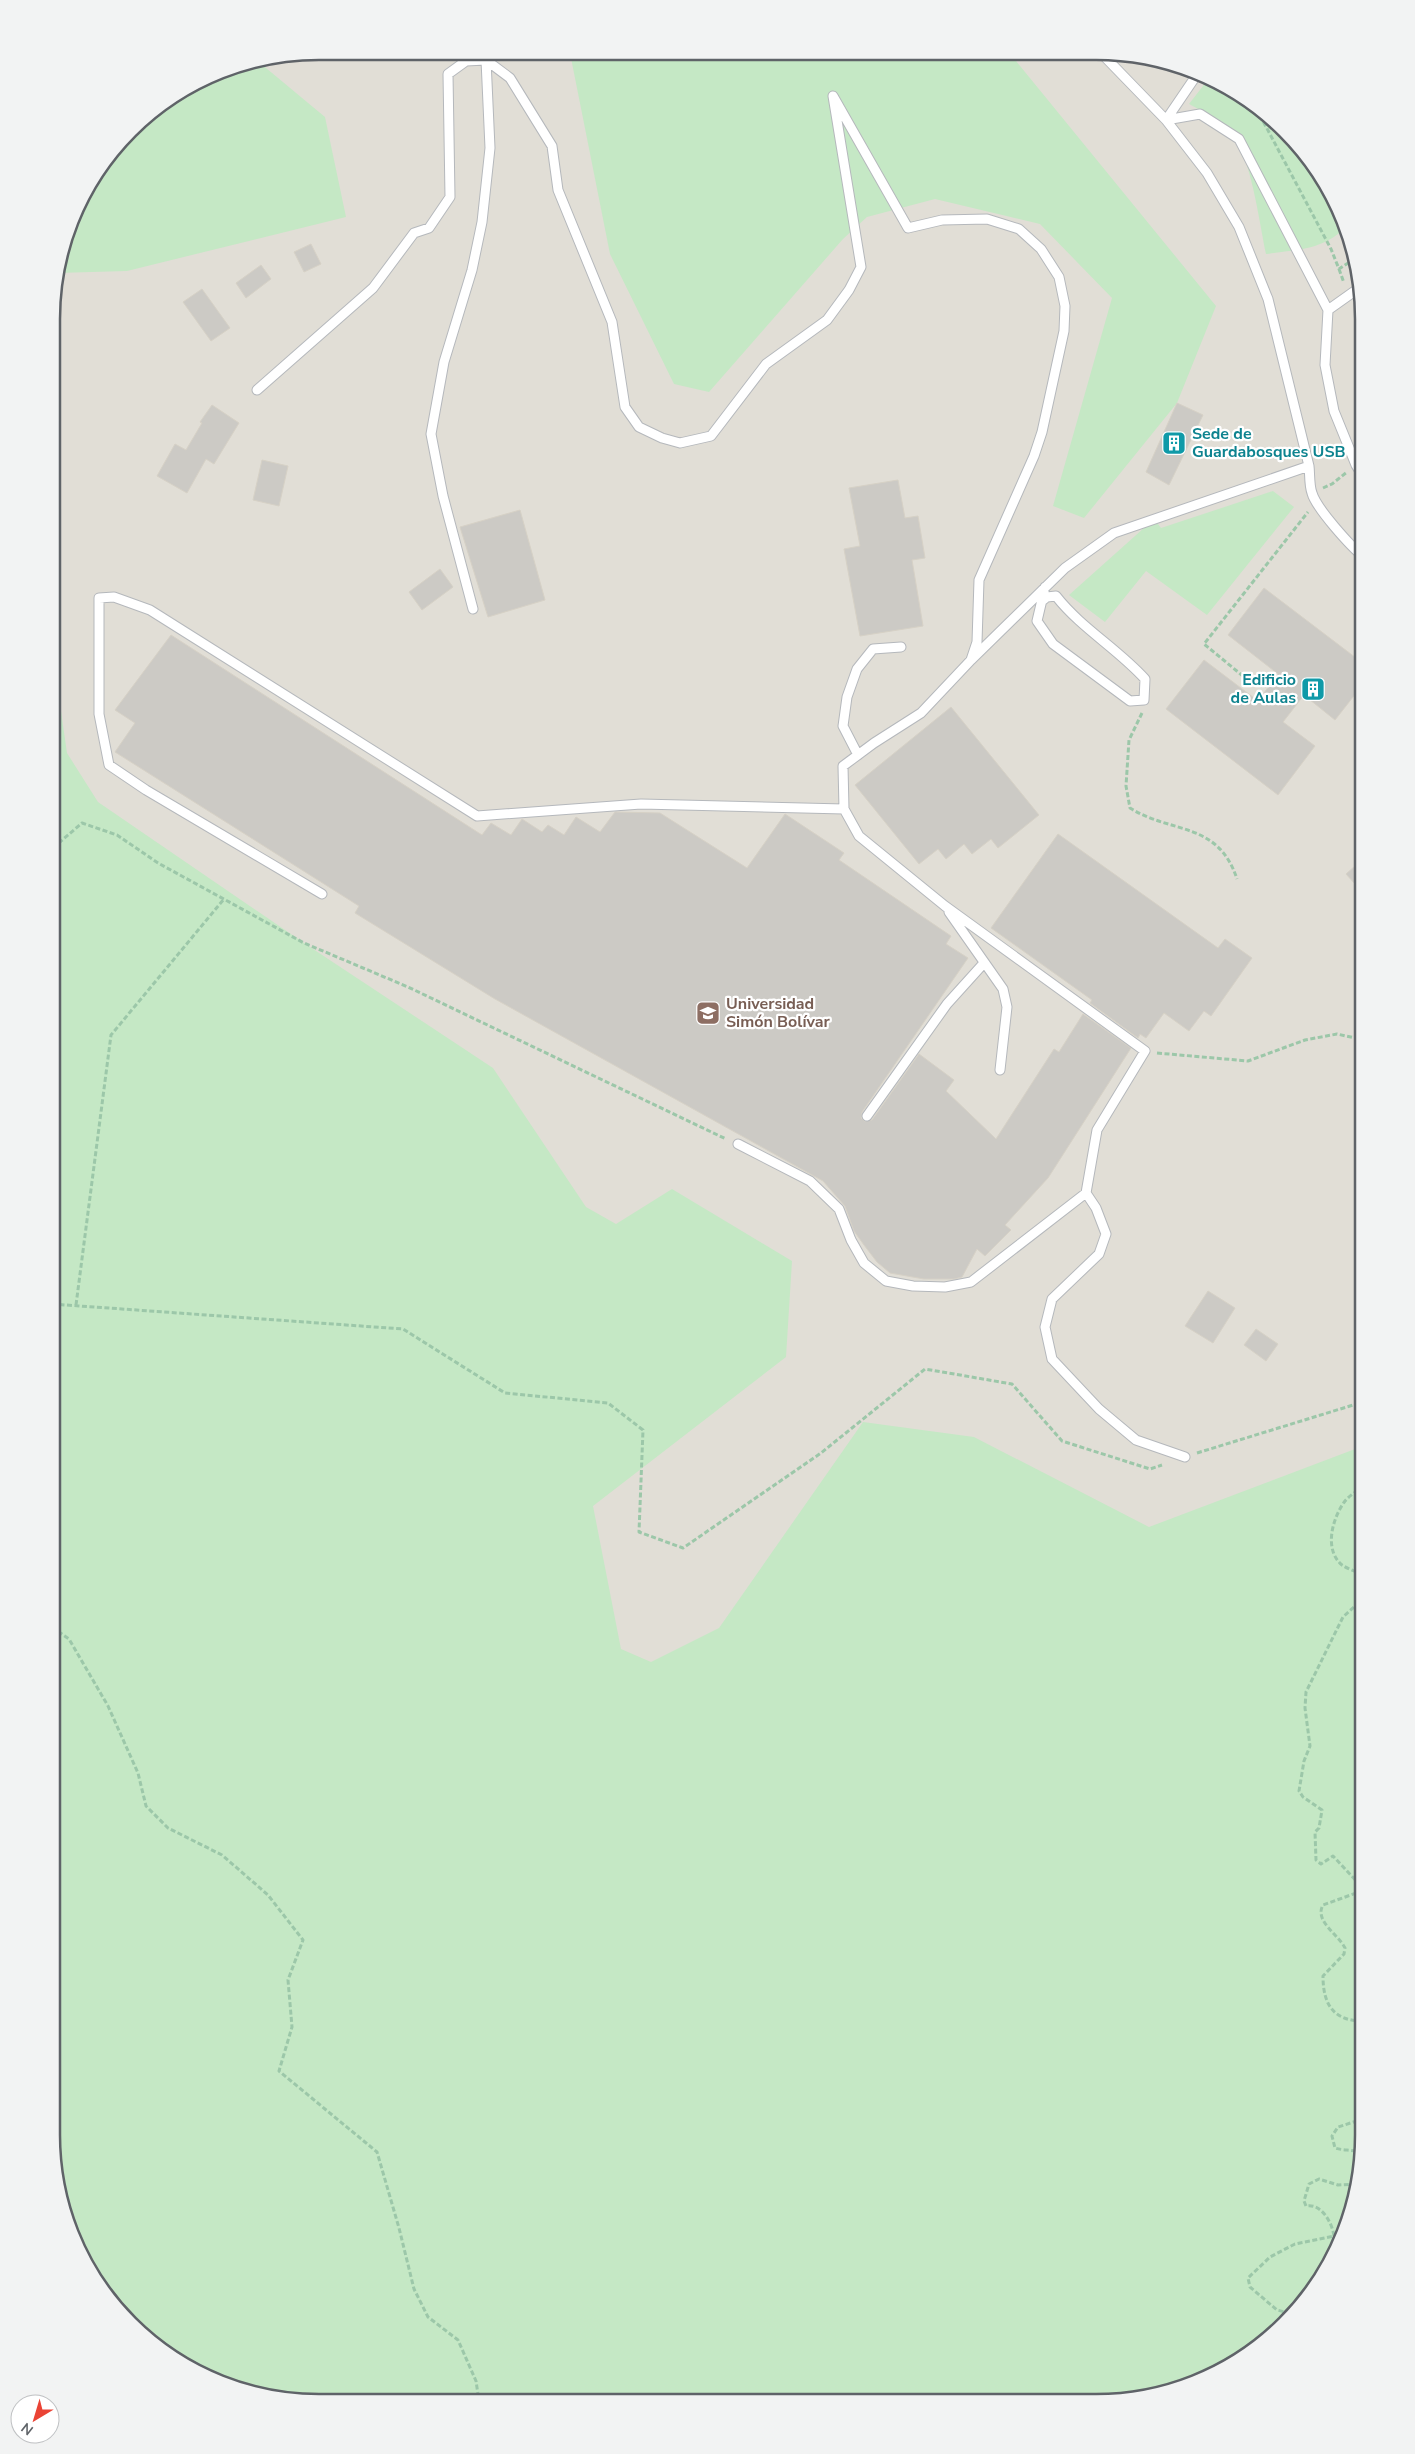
<svg xmlns="http://www.w3.org/2000/svg" width="1415" height="2454" font-family="'Nunito Sans',sans-serif">
	<style>
		.education { fill: #e1ded6 }
		.green { fill: #c5e8c5 }
		.building { fill: #cccac5; stroke: #d6d1c6 }
		.lines { fill: none; stroke-linecap: round; stroke-linejoin: round }
		.service-casing { stroke: #b5b8bc; stroke-width: 11 }
		.path { stroke: #9cc7a9; stroke-width: 3; stroke-dasharray: 5 2.5; stroke-linecap: butt }
		.service { stroke: #fff; stroke-width: 9 }
		.labels { text-anchor: middle; dominant-baseline: central; stroke-width: 4.5; stroke-linejoin: round; paint-order: stroke }
		.culture-label { font-size: 16px; font-weight: bold; fill: #0d838f; stroke: #fff; text-anchor: start }
		.education-label { font-size: 16px; font-weight: bold; fill: #785e54; stroke: #fff; text-anchor: start }
		.rim { fill: none; stroke: #5f6368; stroke-width: 2.5 }
	</style>
	<rect width="100%" height="100%" fill="#f1efe8"/>
	<path class="education" d="M319 51 1148 56 1214 79 1272 118 1318 170 1349 233 1364 319 1363 2153 1343 2237 1308 2298 1245 2357 1182 2388 1096 2403 52 1707 54 284 79 200 142 118 217 72Z"/>
	<path class="green" d="M570 53 1012 56 1216 306 1177 403 1084 518 1053 506 1112 298 1040 224 935 199 867 217 843 239 709 392 674 384 610 254Z
		M260 63 325 117 346 217 127 271 57 273 79 200 142 118 217 72Z
		M1210 77 1272 118 1318 170 1347 227C1319 251 1301 249 1266 254 1260 226 1252 165 1237 143 1224 125 1208 114 1189 104Z
		M1273 491 1294 507 1207 615 1146 571 1105 622 1069 595 1154 519 1161 528Z
		M53 656 67 753 98 802 304 943 493 1068 586 1207 616 1224 672 1189 792 1261 786 1357 593 1506 621 1649 651 1662 719 1628 863 1422 974 1437 1149 1527 1363 1446V2153L1343 2237 1308 2298 1245 2357 1182 2388 1096 2403 284 2400 216 2382 156 2347 106 2298 66 2221 51 2135Z"/>
	<path class="building" d="M311 244 321 264 304 272 294 252Z
		M261 265 271 279 246 298 236 283Z
		M202 289 230 328 211 341 183 302Z
		M1177 403 1203 415 1169 485 1146 472Z
		M212 405 239 423 214 464 206 459 187 493 157 476 175 444 186 450 202 423 200 422Z
		M262 460 288 466 279 506 253 500Z
		M898 480 905 518 918 516 925 558 912 560 923 626 860 636 844 549 860 546 849 488Z
		M520 510 545 600 488 617 460 527Z
		M440 569 453 587 422 610 409 592Z
		M1264 588 1364 664V683L1335 720 1304 695 1283 722 1315 746 1278 795 1166 709 1204 660 1258 701 1278 674 1228 635Z
		M171 635 482 835 491 823 511 835 522 819 542 832 548 825 564 835 576 817 600 832 615 812 660 813 747 868 785 814 844 853 839 860 951 936 946 944 968 958 862 1112 861 1118 864 1121 872 1120 919 1054 954 1080 946 1091 996 1139 1054 1049 1059 1052 1083 1014 1131 1048 1048 1178 1005 1225 1011 1230 985 1256 977 1249 962 1277 954 1279H924L890 1273 877 1262 864 1245 854 1231 845 1206 823 1181 495 999 355 913 359 906 115 752 135 723 115 710Z
		M951 707 1039 815 998 848 991 839 972 854 964 844 946 859 938 849 919 864 855 785Z
		M1058 834 1218 948 1225 939 1252 958 1211 1016 1204 1011 1189 1031 1164 1013 1146 1038 1140 1034 1138 1038 1090 1003 1092 1000 991 928Z
		M1364 858V894L1346 874Z
		M1208 1291 1235 1308 1213 1343 1185 1326Z
		M1256 1329 1278 1344 1266 1361 1244 1345Z"/>
	<g class="lines">
		<g class="service-casing">
			<path id="service" d="M1104 56 1166 120 1207 173 1239 227 1268 299 1309 466C1310 474 1309 485 1312 493 1316 508 1351 547 1364 557
				M1166 120 1200 114 1239 139 1328 310 1325 365 1334 411 1356 465 1364 478
				M1166 120 1198 73
				M1328 310 1359 288
				M257 390 373 288 414 233 429 228 450 197 448 74 466 61 486 60 510 78 552 146 558 190 612 322 625 407 639 427 662 438 680 443 711 436 766 364 827 320 849 290 861 267 833 96 908 228 942 220 987 219 1019 229 1041 249 1059 277 1065 306 1064 331 1042 432 1034 456 979 580 977 642 971 660
				M1042 601 1047 597 1056 596C1081 628 1118 649 1145 679L1144 700 1130 701 1053 644 1037 621 1045 587
				M473 609 443 496 431 434 444 362 472 270 482 222 490 148 486 60
				M858 755 843 726 847 697 857 669 873 649 901 647
				M322 894 146 790 109 765 99 714V598L114 597 150 610 477 816 641 804 844 809
				M949 912 1003 989 1007 1007 1000 1070
				M867 1116 947 1004 984 963
				M738 1144 810 1181 839 1209 851 1240 864 1263 886 1281 913 1286 945 1287 971 1282 1086 1193 1097 1130 1145 1051 945 906 859 836 844 809 843 766 874 743 921 713 971 660 1065 568 1114 533 1309 466
				M1086 1193 1096 1208 1106 1234 1099 1254 1052 1299 1045 1327 1052 1359 1099 1409 1136 1440 1185 1457"/>
		</g>
		<path class="path" d="M1251 103 1263 121 1331 249 1339 269 1354 259
			M1339 269 1344 283
			M1356 306C1361 314 1361 342 1364 354
			M1323 488 1332 484 1347 472
			M1249 681 1204 644 1308 512
			M1142 713 1129 740 1126 786 1130 808C1171 834 1218 821 1237 879
			M53 848 82 823 117 835 158 863 304 943 408 987 726 1139
			M1157 1053 1248 1061 1305 1040 1337 1034 1364 1040
			M52 1304 403 1329 505 1393 608 1403 643 1430 639 1532 683 1548 821 1453 925 1369 1012 1384 1062 1441 1150 1469 1162 1465
			M76 1305 111 1035 224 899
			M1197 1453 1363 1402
			M1363 1575C1357 1572 1348 1569 1342 1565 1323 1549 1333 1517 1345 1501 1350 1495 1357 1491 1363 1487
			M52 1627 69 1639 108 1706 138 1773 146 1806 168 1828 222 1855 268 1895 303 1940 288 1980 292 2027 279 2071 377 2152 399 2228 414 2289 428 2317 458 2340 476 2381 479 2401
			M1363 2021C1333 2021 1323 2004 1323 1976L1344 1954 1345 1948C1338 1934 1314 1921 1323 1905L1359 1892 1361 1886 1333 1856 1321 1864 1316 1860 1315 1832 1319 1828 1322 1810 1303 1797 1299 1791 1304 1761 1310 1746 1305 1708 1306 1692 1343 1617 1354 1607 1363 1605
			M1363 2154C1356 2149 1344 2151 1335 2148L1332 2136 1338 2127 1363 2119
			M1288 2317 1285 2312 1277 2310 1250 2287 1248 2278 1270 2257 1295 2244 1334 2236C1332 2222 1321 2203 1306 2206L1304 2201 1309 2184 1319 2179 1338 2185 1356 2184"/>
		<use href="#service" class="service"/>
	</g>
	<defs>
		<g id="building-square" transform="scale(1.25)"><rect x="-9" y="-9" width="18" height="18" rx="4" fill="#0f9aa8" stroke="#fff"/><path d="M-4-6H4V6H1V3H-1V6H-4ZM-2.5-4.3h1.7v1.8h-1.7ZM.8-4.3h1.7v1.8H.8ZM-2.5-1h1.7V.8h-1.7ZM.8-1h1.7V.8H.8Z" fill="#fff"/></g>
		<g id="university-square" transform="scale(1.25)"><rect x="-9" y="-9" width="18" height="18" rx="4" fill="#8d6e63" stroke="#fff"/><path d="M0-5L7-2L0 1L-7-2ZM-4 1L0 2.5L4 1V4Q0 6-4 4Z" fill="#fff"/></g>
	</defs>
	<g fill-rule="evenodd">
		<use href="#building-square" x="1174" y="443"/>
		<use href="#building-square" x="1313" y="689"/>
		<use href="#university-square" x="708" y="1013"/>
	</g>
	<g class="labels">
		<g class="culture-label">
			<text x="1192" y="434">Sede de<tspan x="1192" dy="18">Guardabosques USB</tspan></text>
			<text x="1296" y="680" text-anchor="end">Edificio<tspan x="1296" dy="18">de Aulas</tspan></text>
		</g>
		<g class="education-label">
			<text x="726" y="1004">Universidad<tspan x="726" dy="18">Simón Bolívar</tspan></text>
		</g>
	</g>
	<path d="M0 0H1415V2454H0ZM319 60H1096A259 259 0 0 1 1355 319V2135A259 259 0 0 1 1096 2394H319A259 259 0 0 1 60 2135V319A259 259 0 0 1 319 60Z" fill="#f2f3f3" fill-rule="evenodd"/>
	<path class="rim" d="M319 60H1096A259 259 0 0 1 1355 319V2135A259 259 0 0 1 1096 2394H319A259 259 0 0 1 60 2135V319A259 259 0 0 1 319 60Z"/>
	<g transform="translate(35 2419) rotate(218)"><circle r="24" fill="#ffffff" stroke="#bfc1c3"/>
	<path d="M0-4L9 19L0 12L-9 19Z" fill="#ea4335"/>
	<text y="-8" font-size="14" font-weight="bold" text-anchor="middle" fill="#5f6368">N</text>
	</g>
</svg>
